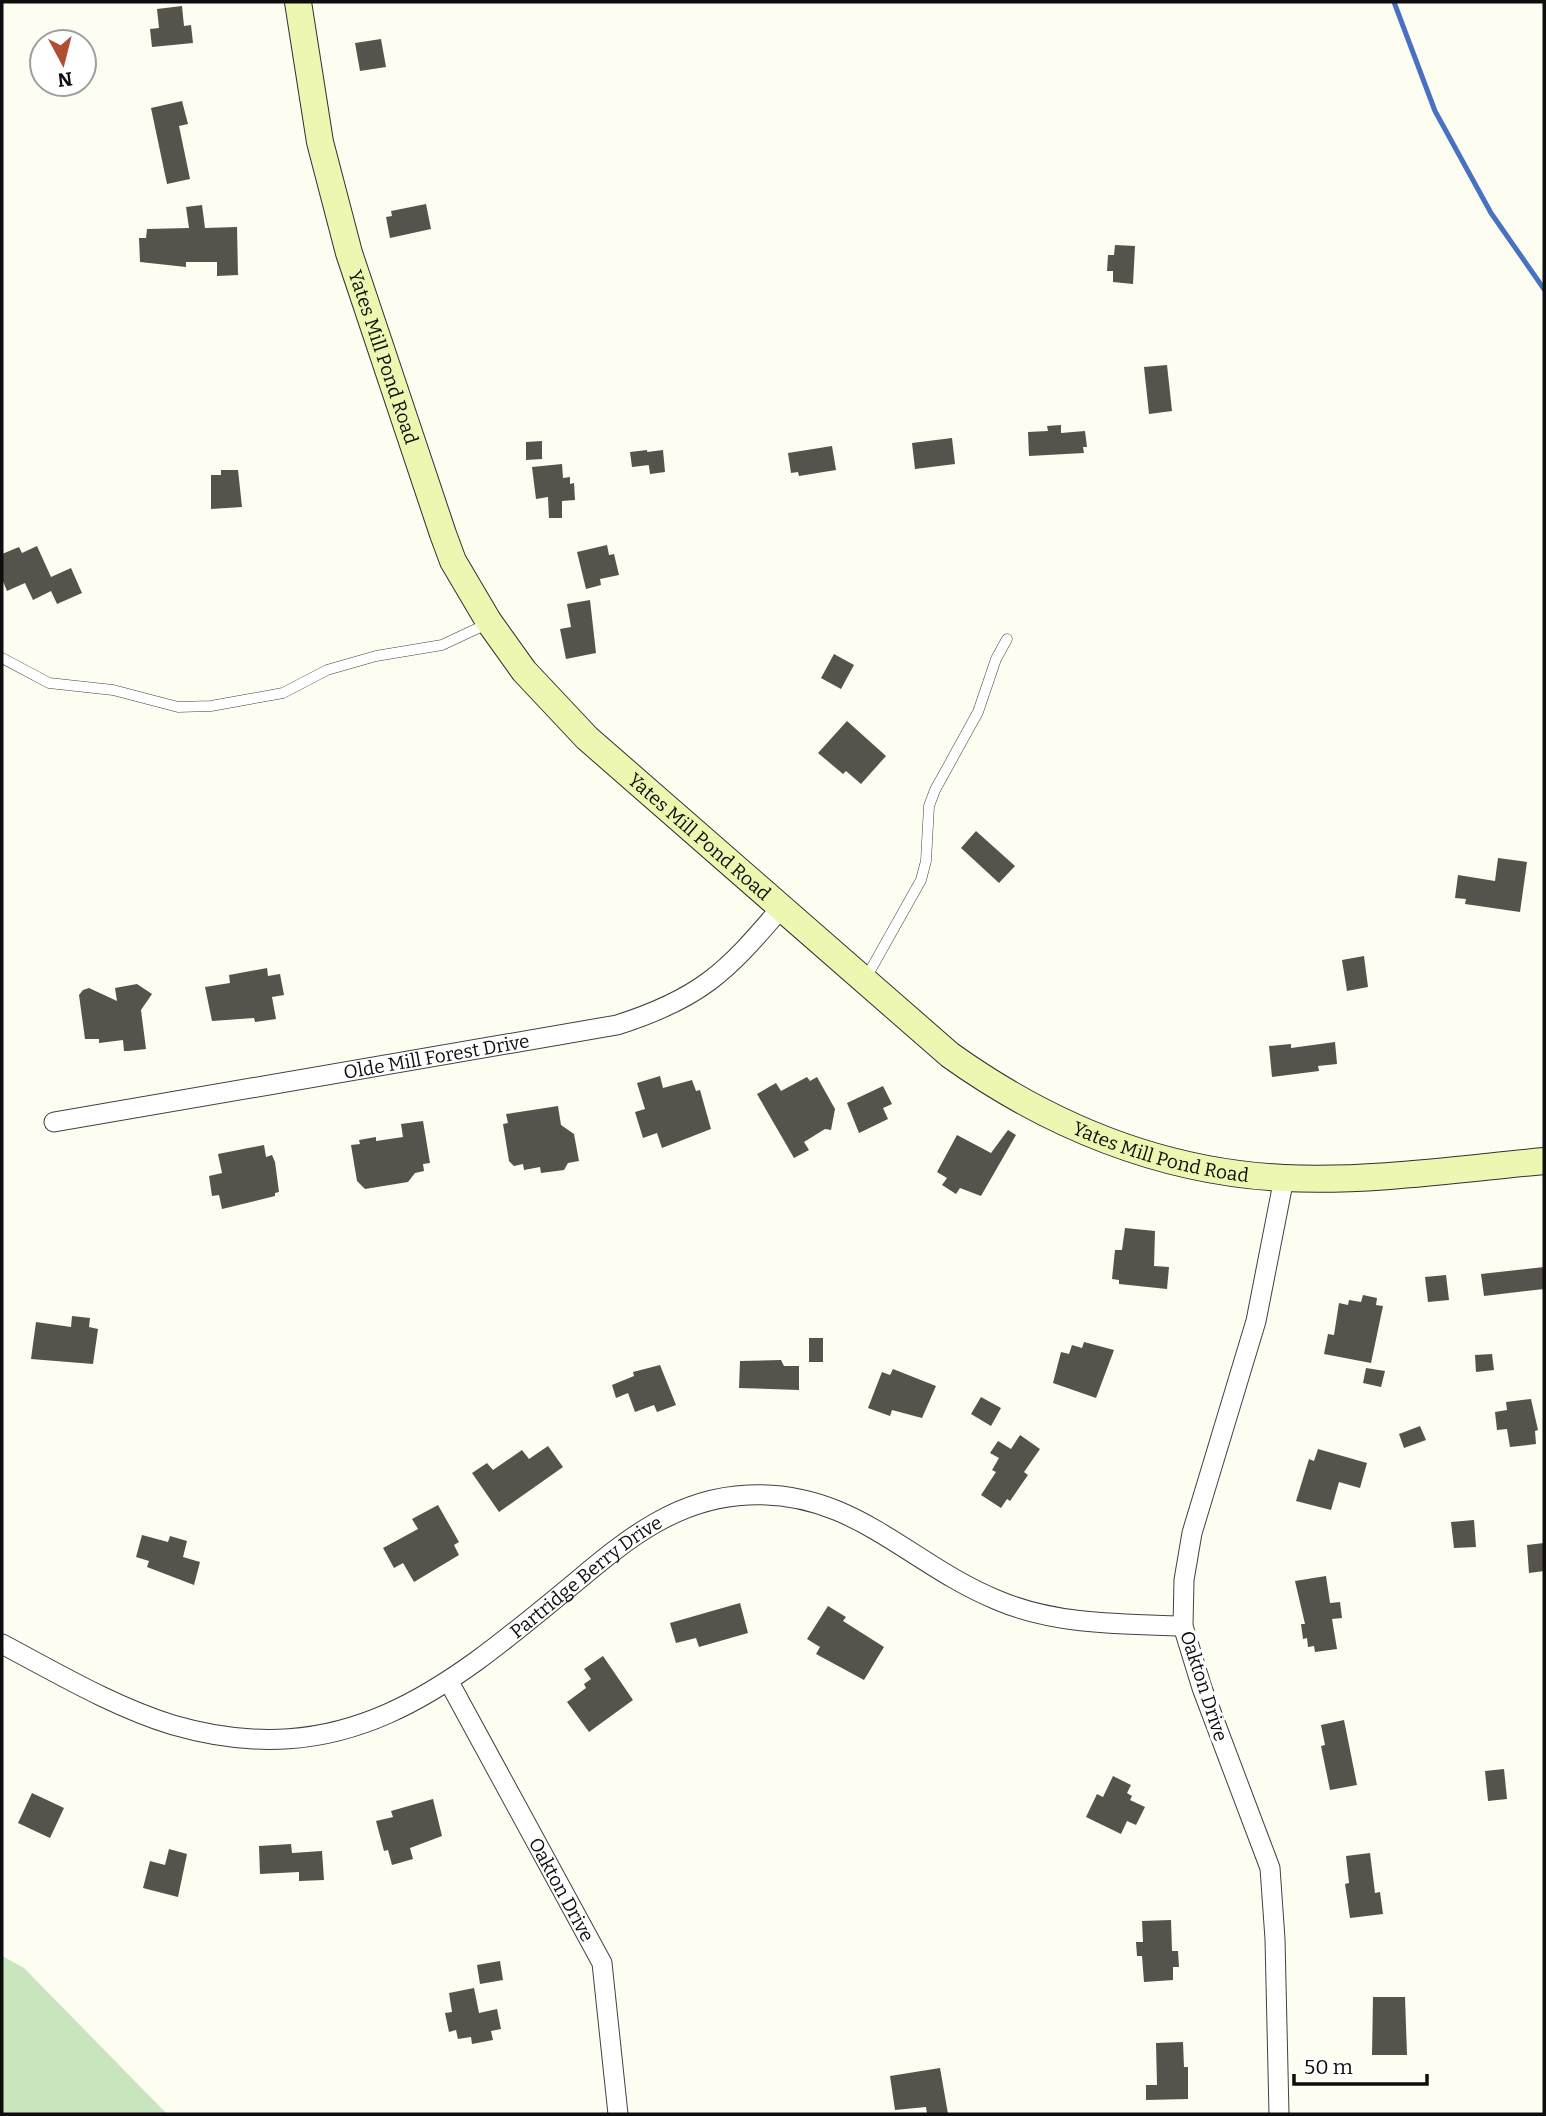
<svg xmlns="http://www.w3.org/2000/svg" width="1546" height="2116" font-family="Bitter,serif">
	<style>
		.green { fill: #c8e5bd }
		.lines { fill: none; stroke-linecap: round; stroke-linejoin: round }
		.stream { stroke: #4872c1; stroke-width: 5 }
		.building { fill: #56524c }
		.lane-casing { stroke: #414141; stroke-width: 11 }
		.street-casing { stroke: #414141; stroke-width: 21 }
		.secondary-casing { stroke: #303030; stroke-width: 28 }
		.lane { stroke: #fff; stroke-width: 10 }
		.street { stroke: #fff; stroke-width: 19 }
		.secondary { stroke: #edf7b2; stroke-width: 26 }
		.labels { text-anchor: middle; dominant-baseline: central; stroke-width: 7; stroke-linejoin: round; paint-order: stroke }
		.street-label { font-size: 19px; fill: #0e0e0e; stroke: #fff }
	</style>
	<rect width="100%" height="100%" fill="#fdfef1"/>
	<path class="green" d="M2 1956 24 1968 167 2114H2Z"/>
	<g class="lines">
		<path class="stream" d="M1394 2 1435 111 1491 213 1544 289"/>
	</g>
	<path class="building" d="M182 6 184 26 191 25 193 43 152 47 150 29 159 28 157 9Z
		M381 39 386 67 360 71 355 43Z
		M182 101 188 124 179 126 190 179 167 184 151 108Z
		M426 204 431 229 390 238 386 217 392 216 391 211Z
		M202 205 205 228 237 227 238 275 217 276V262H186V267L140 262 139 238H146L147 229 189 228 186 207Z
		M1115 245 1135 246 1133 284 1113 282V271H1107L1108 255H1114Z
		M1167 365 1172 411 1149 414 1144 367Z
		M1061 425V433L1085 431 1087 447H1083L1084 453 1029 456 1028 432 1048 431 1047 426Z
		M952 438 955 464 915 469 912 443Z
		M542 441V459L526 460V442Z
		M832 446 836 470 799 476 798 472 791 473 788 453Z
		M647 450 649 465 632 467 630 452Z
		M663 450 665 472 650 474 647 452Z
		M562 464 563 478 570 477V484L574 483 575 500 562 501V518H549L548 497 536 499 532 467Z
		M221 470H238L242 507 211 509V475H221Z
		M607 545 609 555 614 554 619 575 600 579 601 585 586 589 577 552Z
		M37 546 51 577 71 568 82 593 57 604 51 591 33 600 25 583 7 591 2 579V554L19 547 22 553Z
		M590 600 596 653 566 659 560 629 571 627 567 604Z
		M834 654 854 665 841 689 821 678Z
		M847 721 886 756 861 784 846 771 843 774 818 753Z
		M976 831 1015 866 999 883 961 848Z
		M1498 858 1527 862 1520 912 1465 904 1466 899 1455 898 1458 875 1495 881Z
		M1364 956 1368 987 1347 991 1342 960Z
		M267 968 268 976 280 974 284 995 272 997 276 1019 255 1022 254 1018 212 1021 205 987 230 983 229 975Z
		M137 984 152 994 141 1010 146 1049 128 1051H124L123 1040 99 1043V1039H85L79 995 83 990 89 988 117 1001 115 988Z
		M1335 1042 1337 1064 1318 1066 1319 1071 1272 1077 1269 1046 1291 1044V1048Z
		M660 1076 663 1088 692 1080 696 1091 700 1090 711 1129 662 1148 657 1133 643 1138 635 1112 645 1109 637 1083Z
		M807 1077 810 1081 817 1077 835 1109 831 1130 825 1129 804 1142 809 1150 794 1158 757 1094 776 1083 781 1091Z
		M883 1086 892 1104 883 1108 888 1119 859 1133 847 1103Z
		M558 1106 561 1125 574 1134 579 1161 568 1163 564 1170 541 1173 540 1167 524 1170 523 1164 514 1166 509 1161 503 1124 508 1123 506 1114Z
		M423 1121 430 1163 423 1164 424 1171 415 1173 408 1182 365 1189 357 1181 351 1145 360 1144 359 1140 376 1137V1141L403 1137 401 1124Z
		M1008 1130 1016 1135 981 1196 960 1188 956 1194 942 1185 947 1178 937 1172 957 1135 991 1153Z
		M264 1145 266 1157 272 1155 275 1162 279 1192 275 1193V1196L222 1209 219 1195 212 1196 209 1176 222 1173 218 1154Z
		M1125 1228 1155 1231 1154 1266 1169 1267 1167 1289 1119 1284V1280L1112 1279 1115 1250H1122Z
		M1544 1267V1289L1484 1296 1481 1274Z
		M1446 1275 1449 1300 1428 1302 1425 1277Z
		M1363 1295 1377 1298 1376 1305 1383 1306 1371 1363 1324 1354 1328 1334 1334 1335 1339 1303 1348 1305 1349 1300 1361 1302Z
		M72 1316 90 1318 89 1327 98 1329 93 1364 31 1359 36 1322 71 1327Z
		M809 1338H823V1362H809Z
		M1084 1342 1114 1350 1096 1398 1053 1383 1061 1352 1069 1354 1072 1345 1082 1348Z
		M1492 1354 1494 1370 1476 1372 1475 1355Z
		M781 1360 784 1366H799V1390L739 1388 740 1361Z
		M660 1365 676 1405 657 1412 654 1405 635 1412 628 1393 616 1398 612 1385 634 1376 633 1372Z
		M1366 1368 1385 1371 1381 1387 1363 1383Z
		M893 1369 936 1386 922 1418 892 1410 890 1416 868 1408 882 1372 890 1375Z
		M981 1397 1001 1408 991 1426 971 1414Z
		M1531 1399 1538 1430 1535 1431 1536 1444 1510 1447 1507 1429 1497 1430 1495 1412 1507 1410 1506 1402Z
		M1420 1426 1426 1440 1404 1448 1399 1434Z
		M1020 1435 1040 1449 1024 1472 1028 1475 1010 1501 1007 1499 1001 1508 981 1495 996 1472 992 1470 999 1458 990 1453 998 1441 1011 1449Z
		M548 1446 563 1467 499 1512 472 1473 487 1463 493 1470 522 1450 529 1459Z
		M1318 1449 1367 1463 1360 1488 1339 1482 1331 1510 1296 1501 1309 1459 1314 1461Z
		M438 1505 459 1542 454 1545 459 1555 414 1582 403 1563 394 1568 383 1548 418 1529 412 1519Z
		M1474 1520 1476 1547 1454 1548 1451 1522Z
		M142 1535 168 1542 170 1536 187 1541 183 1557 200 1562 194 1585 147 1567 149 1561 136 1557Z
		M1544 1543V1571L1529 1573 1527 1545Z
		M1326 1576 1330 1603 1340 1602 1342 1618 1332 1619 1337 1649 1315 1652 1314 1646 1308 1647 1307 1638 1303 1639 1301 1624H1305L1295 1581Z
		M740 1603 748 1633 699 1647 696 1638 676 1643 670 1623Z
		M828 1606 846 1617 843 1621 884 1647 864 1680 816 1654 820 1647 807 1639Z
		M603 1656 633 1700 589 1732 567 1702 586 1688 584 1684 591 1679 584 1669Z
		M1344 1720 1357 1785 1330 1790 1321 1746 1325 1745 1321 1725Z
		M1504 1769 1507 1799 1488 1801 1485 1771Z
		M1113 1776 1131 1785 1127 1793 1132 1796 1130 1800 1145 1807 1136 1825 1127 1821 1121 1834 1086 1817 1097 1794 1103 1797Z
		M32 1793 64 1808 50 1838 18 1823Z
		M433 1799 442 1836 410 1848 413 1859 392 1865 388 1850 384 1851 376 1821 393 1817 391 1811Z
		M291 1844 292 1853 322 1851 324 1880 299 1881V1872L260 1874 259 1846Z
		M169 1849 187 1854 178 1897 143 1888 150 1861 165 1865Z
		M1370 1853 1375 1893 1380 1892 1383 1914 1350 1918 1345 1884 1349 1883 1346 1856Z
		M1171 1920 1172 1951H1178L1179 1967H1173V1980L1144 1982 1142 1956H1137L1136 1942H1143L1142 1921Z
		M500 1961 503 1980 480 1984 477 1965Z
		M474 1988 479 2013 497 2009 501 2029 491 2031 493 2040 472 2044 471 2037 458 2039 456 2030 449 2032 445 2013 452 2012 449 1993Z
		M1373 1997H1405L1407 2055H1372Z
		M1183 2042 1184 2067H1188V2099L1146 2100V2085H1157L1156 2043Z
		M940 2068 948 2114H927L926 2107 895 2110 890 2076Z"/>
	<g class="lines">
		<g class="lane-casing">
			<path id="lane" d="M2 658 49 683 113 690 178 707 211 706 283 693 327 670 376 656 442 645 489 623
				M866 978 921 880 926 861 929 806 935 790 978 712 996 659 1007 639"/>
		</g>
		<g class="street-casing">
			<g id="street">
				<path id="s1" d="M54 1122 617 1025C699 999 726 973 780 909"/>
				<path id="s2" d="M2 1644C57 1673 114 1707 173 1725 349 1776 452 1684 577 1581 628 1538 678 1498 748 1495 854 1490 907 1563 997 1600 1055 1625 1122 1624 1183 1626"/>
				<path id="s3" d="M449 1682 602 1963 618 2114"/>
				<path d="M1279 2114 1275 1939 1270 1868 1202 1688 1183 1626 1184 1580 1192 1533 1256 1321 1284 1178"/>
			</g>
		</g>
		<g class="secondary-casing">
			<g id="secondary">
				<path id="s4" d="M298 2 320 142 349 253 443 534 453 561 489 622 524 671 587 738 950 1055C1048 1125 1161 1172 1284 1178 1370 1182 1459 1169 1544 1161"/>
			</g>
		</g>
		<use href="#lane" class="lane"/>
		<use href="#street" class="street"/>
		<use href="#secondary" class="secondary"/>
	</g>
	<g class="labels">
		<g class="street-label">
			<text stroke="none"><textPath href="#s4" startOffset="366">Yates Mill Pond Road</textPath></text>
			<text stroke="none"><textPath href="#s4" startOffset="954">Yates Mill Pond Road</textPath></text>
			<text stroke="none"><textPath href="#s1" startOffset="388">Olde Mill Forest Drive</textPath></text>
			<text stroke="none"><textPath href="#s4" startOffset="1521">Yates Mill Pond Road</textPath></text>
			<text stroke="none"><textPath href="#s2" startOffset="651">Partridge Berry Drive</textPath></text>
			<text transform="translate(1204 1686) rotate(72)">Oakton Drive</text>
			<text stroke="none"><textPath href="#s3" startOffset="236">Oakton Drive</textPath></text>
		</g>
	</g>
	<rect width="1546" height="2116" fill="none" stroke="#0e0e0e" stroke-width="7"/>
	<g transform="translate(63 63) rotate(173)"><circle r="33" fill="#ffffff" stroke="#9f9f9f" stroke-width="2"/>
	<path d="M0-5L12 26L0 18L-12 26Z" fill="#b24e33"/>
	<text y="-10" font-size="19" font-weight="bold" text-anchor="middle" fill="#0e0e0e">N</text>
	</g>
	<path d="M1294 2074v10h133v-10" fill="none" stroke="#0e0e0e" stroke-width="3.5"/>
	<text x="1304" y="2074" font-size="21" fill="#0e0e0e" stroke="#ffffff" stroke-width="5" paint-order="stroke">50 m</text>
</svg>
